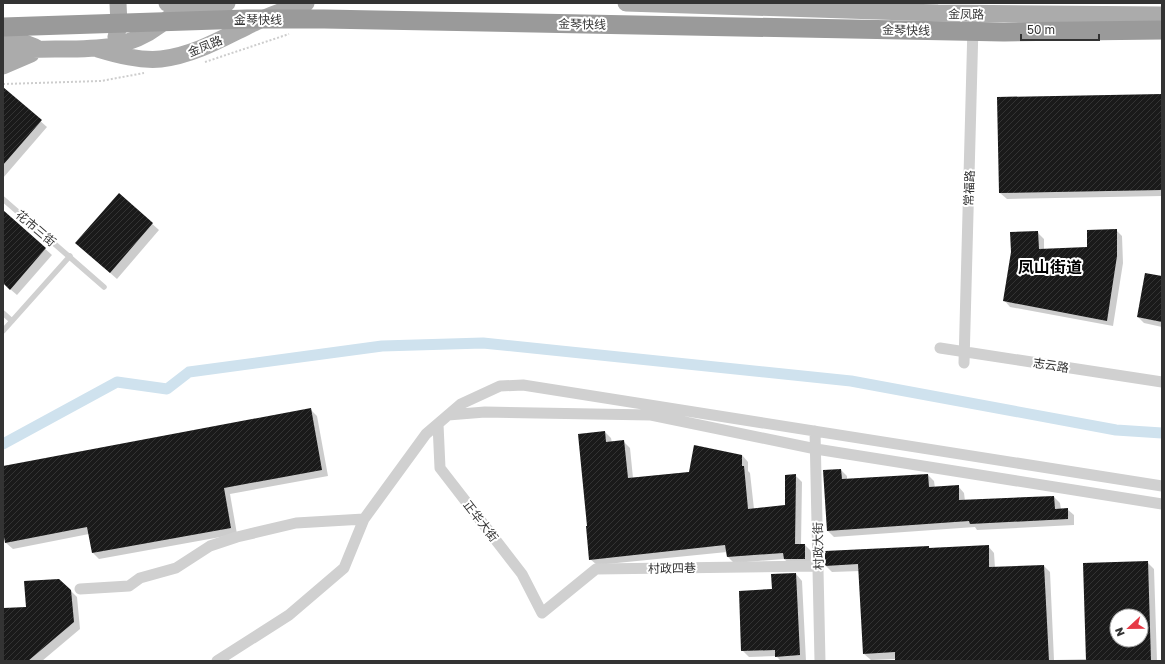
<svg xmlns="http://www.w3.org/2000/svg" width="1165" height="664" font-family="'Golos Text','Noto Sans SC',sans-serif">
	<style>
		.shadow { fill: #0003; fill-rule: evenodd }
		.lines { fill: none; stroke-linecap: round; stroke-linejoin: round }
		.canal { stroke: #cfe2ee; stroke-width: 11 }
		.building { fill: url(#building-hatch); fill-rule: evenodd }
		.path { stroke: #cdcdcd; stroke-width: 2; stroke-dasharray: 2 2; stroke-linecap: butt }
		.lane { stroke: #d0d0d0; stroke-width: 5.5 }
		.street { stroke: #d0d0d0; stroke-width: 11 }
		.primary { stroke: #ababab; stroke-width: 17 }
		.highway { stroke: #9a9a9a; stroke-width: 19 }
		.labels { text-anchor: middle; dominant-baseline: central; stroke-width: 4; stroke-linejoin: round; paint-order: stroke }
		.street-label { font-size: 12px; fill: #333; stroke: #fff }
		.district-label { font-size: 16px; font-weight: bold; fill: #000; stroke: #fff }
	</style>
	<defs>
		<pattern id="building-hatch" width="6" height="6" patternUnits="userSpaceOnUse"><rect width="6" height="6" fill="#1a1a1a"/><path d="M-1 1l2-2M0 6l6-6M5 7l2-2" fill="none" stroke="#333"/></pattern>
	</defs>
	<rect width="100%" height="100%" fill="#fff"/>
	<path class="shadow" d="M3 88 47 127 3 178Z
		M1162 95V196L1007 199 1000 193Z
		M119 194 159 230 117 279 83 249Z
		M3 211 52 255 17 295 3 283Z
		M1116 230 1122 236 1123 263 1113 326 1010 307 1004 300 1037 232 1044 239V250L1088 248Z
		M1162 277V327L1144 323 1138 317Z
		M310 409 317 416 328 476 230 494 237 534 99 559 93 553 89 534 13 549 6 543 3 526V467Z
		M605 432 611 438 612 443 624 442 630 448 633 478 690 472 742 455 748 462V471L750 473 754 509 786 506 795 475 802 482 801 545H805L811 551V565H791L784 559 734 563 728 557 727 552 597 565 590 559Z
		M841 470 847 476V480L928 475 934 481 935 488 958 486 964 493 965 501 1054 497 1060 503 1061 509H1067L1074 515V525L977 530 975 527 834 537 828 531Z
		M988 546 994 553 995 568 1044 566 1050 572 1054 660 1087 659 1147 562 1154 569 1157 661H896V659L871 660 864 654 860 571 832 572 826 566 928 547 930 548ZM1117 616H1141V640H1117Z
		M796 574 802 581 806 661H781L776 656 749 657 742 650 773 590Z
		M71 591 77 597 80 629 42 661H3V609L27 608Z"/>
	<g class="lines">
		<path class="canal" d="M3 444 117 382 167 389 189 372 382 346 483 343 851 381 1116 430 1162 433"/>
	</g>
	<path class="building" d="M3 87 42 120 3 165Z
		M1162 94V190L999 193 997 97Z
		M119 193 153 223 110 273 75 243Z
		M3 210 46 248 10 290 3 283Z
		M1117 229V256L1107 321 1003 301 1011 252 1010 232 1038 231 1039 249 1087 247V230Z
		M1145 273 1162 276V322L1137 317Z
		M311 408 322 470 224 488 231 528 92 553 87 527 5 543 3 531V466Z
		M605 431 606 442 624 440 628 478 689 472 694 445 742 455V466H744L748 509 785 505V475L796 474 795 544H805V559H784L783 553 727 557 725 545 589 560 586 526H587L578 434Z
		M841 469 842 479 928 474 929 487 959 485V500L1054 496 1055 509 1068 508V519L970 524 969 521 827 531 823 470Z
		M989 545V567L1044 565 1049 661H895V652L863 654 858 564 825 566V551L929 546V548Z
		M1148 561 1151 661H1086L1083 563ZM1117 616H1141V640H1117Z
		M796 573 800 655 775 657V650L741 651 739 591 772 589 771 574Z
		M59 579 71 590 74 622 28 661H3V608L26 607 24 581Z"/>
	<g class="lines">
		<path class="path" d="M205 62 289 34
			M3 84 101 81 144 73"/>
		<path class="lane" d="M3 199 104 287
			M3 313 12 321
			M3 331 70 256"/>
		<path class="street" d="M940 348 1162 382
			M964 363 973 26
			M448 415 485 412 651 415 816 449 1162 504
			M438 424 440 468 522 574 542 613 596 569 818 566
			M815 431 820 661
			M80 589 129 586 140 578 176 568 210 546 237 537 296 523 364 519
			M217 661 289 615 344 568 364 519 426 434 461 404 500 386 523 385 1162 486"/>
		<path class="primary" d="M167 3C188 9 206 8 227 3
			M626 3 938 13 1162 15
			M3 37H9L35 47
			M116 37 119 25 118 3
			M98 49C118 55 140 61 161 59 196 55 226 36 258 21 273 14 290 8 306 3
			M3 51C20 50 38 49 55 49 95 49 127 50 160 25 169 19 176 13 181 3
			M3 66 31 54"/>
		<path class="highway" d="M3 27 247 19H324L1004 32 1162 30"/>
	</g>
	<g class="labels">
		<g class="street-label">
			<text transform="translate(966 14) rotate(1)">金凤路</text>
			<text x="258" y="19">金琴快线</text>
			<text transform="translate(582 24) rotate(1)">金琴快线</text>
			<text transform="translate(906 30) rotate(1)">金琴快线</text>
			<text transform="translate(205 46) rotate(-22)">金凤路</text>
			<text transform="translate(969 188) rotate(-88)">常福路</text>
			<text transform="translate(36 228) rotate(40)">花市三街</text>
			<text transform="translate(1051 365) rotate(9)">志云路</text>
			<text transform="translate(481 521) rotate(52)">正华大街</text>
			<text transform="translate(818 546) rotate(-91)">村政大街</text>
			<text transform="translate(672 568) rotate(-1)">村政四巷</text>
		</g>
		<g class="district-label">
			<text x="1050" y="267">凤山街道</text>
		</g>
	</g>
	<rect width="1165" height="664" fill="none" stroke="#333333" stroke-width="8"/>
	<g transform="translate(1129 628) rotate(248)"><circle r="19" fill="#ffffff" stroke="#adadad"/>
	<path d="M0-3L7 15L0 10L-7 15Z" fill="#e63946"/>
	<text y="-6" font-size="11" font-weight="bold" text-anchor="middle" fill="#333333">N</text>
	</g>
	<path d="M1021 34v6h78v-6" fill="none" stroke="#333333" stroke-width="2"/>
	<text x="1027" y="34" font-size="12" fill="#333333" stroke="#ffffff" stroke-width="3" paint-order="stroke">50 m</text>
</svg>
